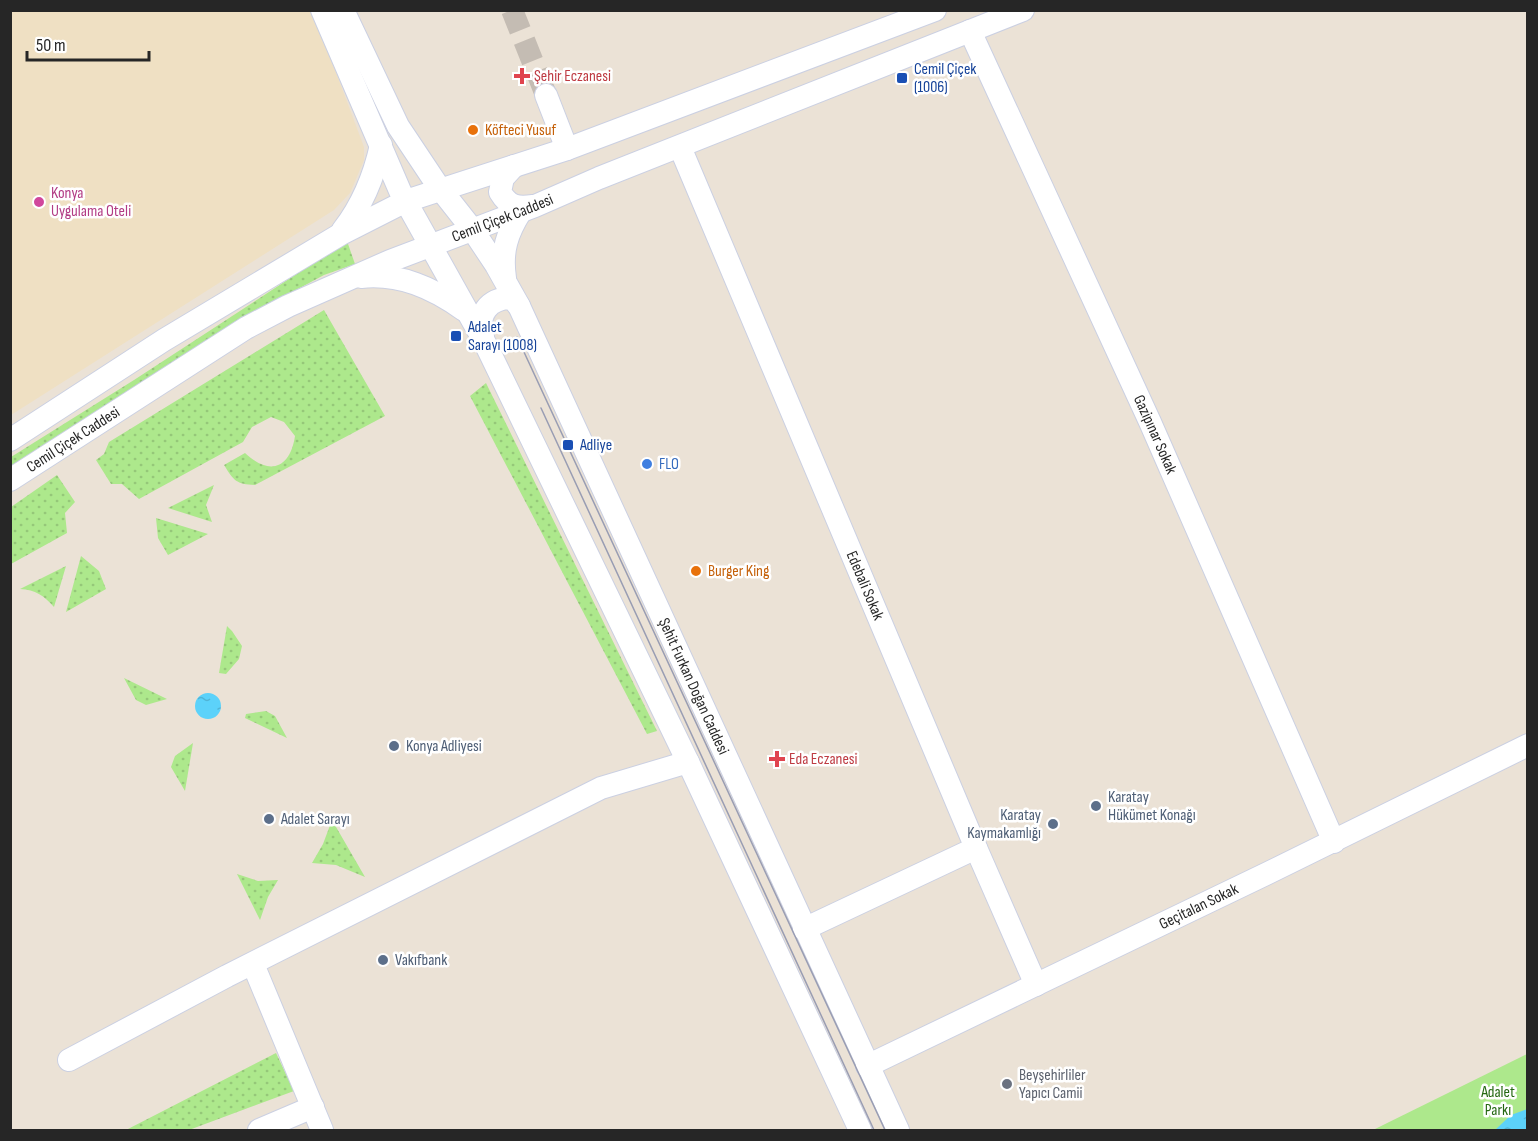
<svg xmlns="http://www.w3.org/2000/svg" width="1538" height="1141" font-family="'Sofia Sans Condensed',sans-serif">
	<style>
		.education { fill: #efe0c3 }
		.grass { fill: url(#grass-dots) }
		.park { fill: #ade88c }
		.water { fill: url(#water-ripples) }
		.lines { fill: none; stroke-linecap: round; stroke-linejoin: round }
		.minor-tunnel { stroke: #c4bcb3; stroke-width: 22; stroke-dasharray: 22 11; stroke-linecap: butt }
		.minor-casing { stroke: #cbd0e2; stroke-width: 24 }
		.minor { stroke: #fff; stroke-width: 22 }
		.tram { stroke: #999db3; stroke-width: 1.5 }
		.health-dot { fill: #e0444e; stroke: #fff; stroke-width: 2 }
		.transit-dot { fill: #1a4fb4; stroke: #fff; stroke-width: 2 }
		.food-dot { fill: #e8710a; stroke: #fff; stroke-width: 2 }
		.hotel-dot { fill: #d1479c; stroke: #fff; stroke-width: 2 }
		.shop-dot { fill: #3f7fe0; stroke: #fff; stroke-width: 2 }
		.service-dot { fill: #5c6f8a; stroke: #fff; stroke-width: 2 }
		.worship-dot { fill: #6b7280; stroke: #fff; stroke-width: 2 }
		.labels { text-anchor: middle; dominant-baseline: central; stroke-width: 5; stroke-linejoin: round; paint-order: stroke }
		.transit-label { font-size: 16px; fill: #164399; stroke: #fff; text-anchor: start }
		.health-label { font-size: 16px; fill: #be3a42; stroke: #fff; text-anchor: start }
		.food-label { font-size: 16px; fill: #c56008; stroke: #fff; text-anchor: start }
		.hotel-label { font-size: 16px; fill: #b23c85; stroke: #fff; text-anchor: start }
		.street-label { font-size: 16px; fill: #262626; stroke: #fff }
		.shop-label { font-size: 16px; fill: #366cbe; stroke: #fff; text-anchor: start }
		.service-label { font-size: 16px; fill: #4e5e75; stroke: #fff; text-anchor: start }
		.worship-label { font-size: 16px; fill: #5b616d; stroke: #fff; text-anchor: start }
		.park-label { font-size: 16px; fill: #256812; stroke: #fff }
	</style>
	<defs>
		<pattern id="grass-dots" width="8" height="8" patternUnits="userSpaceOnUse" patternTransform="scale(1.5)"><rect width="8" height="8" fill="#ade88c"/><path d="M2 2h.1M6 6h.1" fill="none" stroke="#95c779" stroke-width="1.8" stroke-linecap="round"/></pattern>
		<pattern id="water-ripples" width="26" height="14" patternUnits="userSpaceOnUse" patternTransform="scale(1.5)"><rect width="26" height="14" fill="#5cd2fa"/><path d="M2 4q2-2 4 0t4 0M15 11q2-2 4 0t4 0" fill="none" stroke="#50b4d6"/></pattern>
	</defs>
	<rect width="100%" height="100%" fill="#ebe2d6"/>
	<path class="education" d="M11 11H313L364 147V160L350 193 334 210 11 415Z"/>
	<path class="grass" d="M347 241 355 264 324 275 270 304 11 470V457L134 380Z
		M324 310 385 416 255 485C236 484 234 481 224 465L245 453C269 476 290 469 295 436L284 422 271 417 252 427 243 442 139 499 122 484H111L96 460 104 454 109 442Z
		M486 383 657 731 647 734 470 396Z
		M57 475 75 502 65 513 67 533 11 564V507Z
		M214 485 206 505 212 522 168 508Z
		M156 518 208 534 168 555 158 538Z
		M81 556 99 571 106 589 66 612Z
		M66 566 54 607C43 595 36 590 20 589Z
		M227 626 232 631 242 646 239 659 226 674 219 673Z
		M124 678 167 699 146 705 136 700Z
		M266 711 275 716 287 738 245 718 246 714Z
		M193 743 185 791 171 767 175 756Z
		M332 820 365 877 336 865 312 863 323 844Z
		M237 874 258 881 278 880 268 897 260 920Z
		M276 1053 294 1091 189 1130H126Z"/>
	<path class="park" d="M1527 1054V1130H1373Z"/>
	<path class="water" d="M195 706a13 13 0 1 1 26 0a13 13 0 1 1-26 0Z
		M1527 1109V1130H1495L1511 1115Z"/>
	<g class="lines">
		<path class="minor-tunnel" d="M512 10 546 95"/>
		<g class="minor-casing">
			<g id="minor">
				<path d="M322 10 400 191 485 343 688 762 860 1130"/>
				<path id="s1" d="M343 10 398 126 438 186 472 229 496 265 519 306C647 581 770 857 898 1130"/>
				<path id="s2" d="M970 31 1150 422 1334 842"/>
				<path d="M546 95 567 149"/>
				<path id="s3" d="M680 147 976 848 804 929"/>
				<path d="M514 166 503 178 500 192C509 207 517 208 533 206"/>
				<path d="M343 230C363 204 374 177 381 145"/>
				<path d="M361 277C400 273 433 288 464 310"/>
				<path d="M505 278C501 251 507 233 521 211"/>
				<path d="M483 337C476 314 489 298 512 298L519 306"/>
				<path d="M10 440 164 340 341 234 406 201 567 149 935 10"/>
				<path id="s4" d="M10 480 246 328 288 306 390 261 535 206 599 178 1023 10"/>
				<path d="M976 848 1036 985"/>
				<path d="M253 964 322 1130"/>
				<path d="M69 1060 227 976 601 788 688 762"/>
				<path id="s5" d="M867 1066 1266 874 1528 745"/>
				<path d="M259 1130 313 1107"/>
			</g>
		</g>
		<use href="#minor" class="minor"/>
		<path class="tram" d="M517 337 885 1130
			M541 408 874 1130"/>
	</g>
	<g class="health-dot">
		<path d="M519 67h6v6h6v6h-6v6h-6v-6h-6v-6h6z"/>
		<path d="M774 750h6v6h6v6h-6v6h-6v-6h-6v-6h6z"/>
	</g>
	<g class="transit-dot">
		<rect x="896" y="72" width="12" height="12" rx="3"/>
		<rect x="450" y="330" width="12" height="12" rx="3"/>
		<rect x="562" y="439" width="12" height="12" rx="3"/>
	</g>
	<g class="food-dot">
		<circle cx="473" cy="130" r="6"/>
		<circle cx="696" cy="571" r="6"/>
	</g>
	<circle class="hotel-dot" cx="39" cy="202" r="6"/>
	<circle class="shop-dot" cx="647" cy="464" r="6"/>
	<g class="service-dot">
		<circle cx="394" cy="746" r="6"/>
		<circle cx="1096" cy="806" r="6"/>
		<circle cx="269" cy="819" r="6"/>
		<circle cx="1053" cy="824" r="6"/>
		<circle cx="383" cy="960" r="6"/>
	</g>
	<circle class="worship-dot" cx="1007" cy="1084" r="6"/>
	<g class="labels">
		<g class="transit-label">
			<text x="914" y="69">Cemil Çiçek<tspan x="914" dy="18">(1006)</tspan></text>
			<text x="468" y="327">Adalet<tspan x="468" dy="18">Sarayı (1008)</tspan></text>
			<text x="580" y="445">Adliye</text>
		</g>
		<g class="health-label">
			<text x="534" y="76">Şehir Eczanesi</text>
			<text x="789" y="759">Eda Eczanesi</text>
		</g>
		<g class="food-label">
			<text x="485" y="130">Köfteci Yusuf</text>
			<text x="708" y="571">Burger King</text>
		</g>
		<g class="hotel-label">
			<text x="51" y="193">Konya<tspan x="51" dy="18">Uygulama Oteli</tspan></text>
		</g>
		<g class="street-label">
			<text stroke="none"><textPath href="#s4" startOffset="560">Cemil Çiçek Caddesi</textPath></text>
			<text stroke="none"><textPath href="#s2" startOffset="444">Gazipınar Sokak</textPath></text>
			<text stroke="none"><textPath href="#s4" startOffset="75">Cemil Çiçek Caddesi</textPath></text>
			<text stroke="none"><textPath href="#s3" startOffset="476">Edebali Sokak</textPath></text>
			<text stroke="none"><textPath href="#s1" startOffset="764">Şehit Furkan Doğan Caddesi</textPath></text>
			<text stroke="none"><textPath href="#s5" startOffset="368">Geçitalan Sokak</textPath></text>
		</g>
		<g class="shop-label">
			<text x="659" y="464">FLO</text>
		</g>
		<g class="service-label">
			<text x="406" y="746">Konya Adliyesi</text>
			<text x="1108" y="797">Karatay<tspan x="1108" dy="18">Hükümet Konağı</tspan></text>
			<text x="1041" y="815" text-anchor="end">Karatay<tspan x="1041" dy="18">Kaymakamlığı</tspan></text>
			<text x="281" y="819">Adalet Sarayı</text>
			<text x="395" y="960">Vakıfbank</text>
		</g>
		<g class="worship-label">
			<text x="1019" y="1075">Beyşehirliler<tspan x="1019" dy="18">Yapıcı Camii</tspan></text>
		</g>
		<g class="park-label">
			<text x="1498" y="1092">Adalet<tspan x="1498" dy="18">Parkı</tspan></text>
		</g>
	</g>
	<rect width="1538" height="1141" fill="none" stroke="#262626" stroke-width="24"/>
	<path d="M27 51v9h122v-9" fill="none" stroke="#262626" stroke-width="3"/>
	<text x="36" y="51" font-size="18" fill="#262626" stroke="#ffffff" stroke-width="4.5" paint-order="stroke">50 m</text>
</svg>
